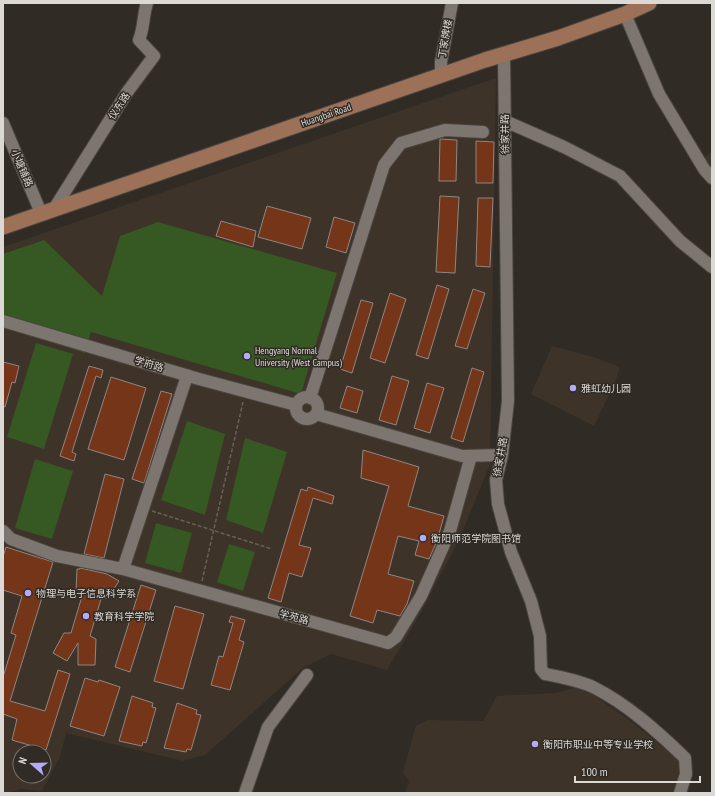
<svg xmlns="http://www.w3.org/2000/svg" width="715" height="796" font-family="'PT Sans Narrow','Noto Sans SC',sans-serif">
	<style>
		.built { fill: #3e3329; fill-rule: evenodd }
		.green { fill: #365822 }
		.building { fill: #753519; stroke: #908683 }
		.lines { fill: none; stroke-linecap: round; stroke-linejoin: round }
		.minor-casing { stroke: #4b4641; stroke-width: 14 }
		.major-casing { stroke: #4b4641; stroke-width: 17 }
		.path { stroke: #66615c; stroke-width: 1.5; stroke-dasharray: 4 2; stroke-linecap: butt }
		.minor { stroke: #7d7670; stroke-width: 12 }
		.major { stroke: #9d7158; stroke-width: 15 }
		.poi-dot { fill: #b5acf8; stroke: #302b25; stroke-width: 1.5 }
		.labels { text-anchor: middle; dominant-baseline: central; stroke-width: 3; stroke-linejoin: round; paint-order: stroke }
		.street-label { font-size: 10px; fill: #dcd8d4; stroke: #302b25 }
		.poi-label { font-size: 10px; fill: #dcd8d4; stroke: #302b25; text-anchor: start }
	</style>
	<rect width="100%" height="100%" fill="#302b25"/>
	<path class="built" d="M496 78 490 465 457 544 420 614 387 670 331 654 304 667 205 755 183 761 66 733 60 757 42 791 21 789 7 793H3V247ZM20 752H44V776H20Z
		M712 151V174L701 161Z
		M552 346 593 357 620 367 615 382 594 426 531 394Z
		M578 687 587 691 628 719 679 760 678 793H405L409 781 403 773 415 728 417 725 429 720 483 721 497 696 556 693Z"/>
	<path class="green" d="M158 222 337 273 301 394 91 332 85 353 3 327V254L44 240 102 296 120 236Z
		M36 343 73 354 44 449 7 437Z
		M187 421 225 434 205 515 161 500Z
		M245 438 287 452 263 533 226 520Z
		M35 459 73 471 52 539 15 528Z
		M156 523 192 533 181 573 145 563Z
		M229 544 255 552 243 591 217 582Z"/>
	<path class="building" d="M440 139 457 140 456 181H439Z
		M476 141 494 142 493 183H476Z
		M440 196 459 197 455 273 436 272Z
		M478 198H493L490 267 476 266Z
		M267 206 311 218 302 249 258 237Z
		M334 217 355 223 346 253 326 247Z
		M221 221 256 231 253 247 216 236Z
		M437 285 449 289 428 359 416 355Z
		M473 289 485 293 467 349 455 346Z
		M390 293 406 299 385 363 370 358Z
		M361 300 373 303 352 373 340 369Z
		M3 362 19 366 15 383 12 382 5 407 3 406Z
		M89 366 103 370 101 378 96 376 72 452 76 454 74 461 60 456Z
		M472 368 484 372 463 442 451 438Z
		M392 376 409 381 396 425 379 420Z
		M111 377 146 388 124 460 88 449Z
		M427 383 444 388 430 433 414 428Z
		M347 386 363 391 357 413 340 408Z
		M161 391 172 394 144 483 132 479Z
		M363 450 419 467 408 506 444 516 437 541 429 559 415 555 419 541 398 536 388 574 414 581 407 604 400 616 377 610 373 623 350 616 389 486 361 478Z
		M105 474 124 479 104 558 84 554Z
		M308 487 334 496 332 504 313 498 299 545 311 548 302 577 289 573 281 602 268 598 301 489 307 491Z
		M6 547 53 562 10 701 45 711 58 670 70 674 46 750 12 740 17 719 3 714V677L16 635 11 633 22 596 3 590V557Z
		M80 568 107 574 119 581 108 598 101 599 90 636 96 639 95 665H78V643L67 661 53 653 64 633H71L83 593 76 590 77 569H80Z
		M141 585 156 590 130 672 115 667Z
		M175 606 204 614 183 689 154 681Z
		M231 616 245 620 239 640 244 642 230 690 211 685 219 656 223 657 233 623 229 622Z
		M85 678 98 682 99 680 120 687 104 736 70 726Z
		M132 696 153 703 152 707 156 708 146 743 143 742 142 746 119 741Z
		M177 703 197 710 196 714 201 715 191 750 187 749 186 752 164 748Z"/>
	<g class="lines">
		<g class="minor-casing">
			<path id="minor" d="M625 14 659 94 704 169 712 178
				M504 54 508 401 502 455 496 480 498 504 511 552 531 601 540 636 541 669 545 674C561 677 578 680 593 687 627 704 657 731 685 758L686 774 680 793
				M441 75V62L452 3
				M505 121 564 147 620 176 680 241 712 267
				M3 123 41 213
				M54 209 128 91 154 56 139 40C144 28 143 15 147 3
				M3 321 199 379 296 405
				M296 408a11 11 0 1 1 22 0a11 11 0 1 1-22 0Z
				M310 398 384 165 401 143 445 130 483 132
				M316 414 462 456 502 455
				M3 531 11 539 57 556 123 569 388 643 396 637 421 596 450 531 471 456
				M123 569 187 376
				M245 793 268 727 307 675"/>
		</g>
		<g class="major-casing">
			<path id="major" d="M3 227 485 60 558 38 625 14 649 3"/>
		</g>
		<path class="path" d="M152 511 272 549
			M202 581 243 402"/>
		<use href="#minor" class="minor"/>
		<use href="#major" class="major"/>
	</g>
	<g class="poi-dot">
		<circle cx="247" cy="356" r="4"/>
		<circle cx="573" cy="388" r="4"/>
		<circle cx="423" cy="538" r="4"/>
		<circle cx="28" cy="593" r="4"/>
		<circle cx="86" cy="616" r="4"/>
		<circle cx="535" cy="744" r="4"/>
	</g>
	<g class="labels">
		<g class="street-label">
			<text transform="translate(445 39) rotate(-80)">丁家牌楼</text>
			<text transform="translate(119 106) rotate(-57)">仪东路</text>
			<text transform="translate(326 115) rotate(-19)">Huangbai Road</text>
			<text transform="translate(505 134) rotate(-91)">徐家井路</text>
			<text transform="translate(22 168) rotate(67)">小塘铺路</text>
			<text transform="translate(149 364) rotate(17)">学府路</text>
			<text transform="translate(500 457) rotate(-80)">徐家井路</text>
			<text transform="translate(294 617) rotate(15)">学苑路</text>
		</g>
		<g class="poi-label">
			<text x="255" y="350">Hengyang Normal<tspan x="255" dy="12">University (West Campus)</tspan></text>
			<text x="581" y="388">雅虹幼儿园</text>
			<text x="431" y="538">衡阳师范学院图书馆</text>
			<text x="36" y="593">物理与电子信息科学系</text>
			<text x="94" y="616">教育科学学院</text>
			<text x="543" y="744">衡阳市职业中等专业学校</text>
		</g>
	</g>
	<rect width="715" height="796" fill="none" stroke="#dcd8d4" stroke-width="8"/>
	<g transform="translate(32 764) rotate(290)"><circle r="19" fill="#302b25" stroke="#75706b"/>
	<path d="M0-3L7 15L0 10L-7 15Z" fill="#b5acf8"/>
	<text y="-6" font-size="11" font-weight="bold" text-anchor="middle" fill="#dcd8d4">N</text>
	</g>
	<path d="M575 776v6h125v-6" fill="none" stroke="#dcd8d4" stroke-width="2"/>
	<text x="581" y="776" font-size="12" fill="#dcd8d4" stroke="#302b25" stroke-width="3" paint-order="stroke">100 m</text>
</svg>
